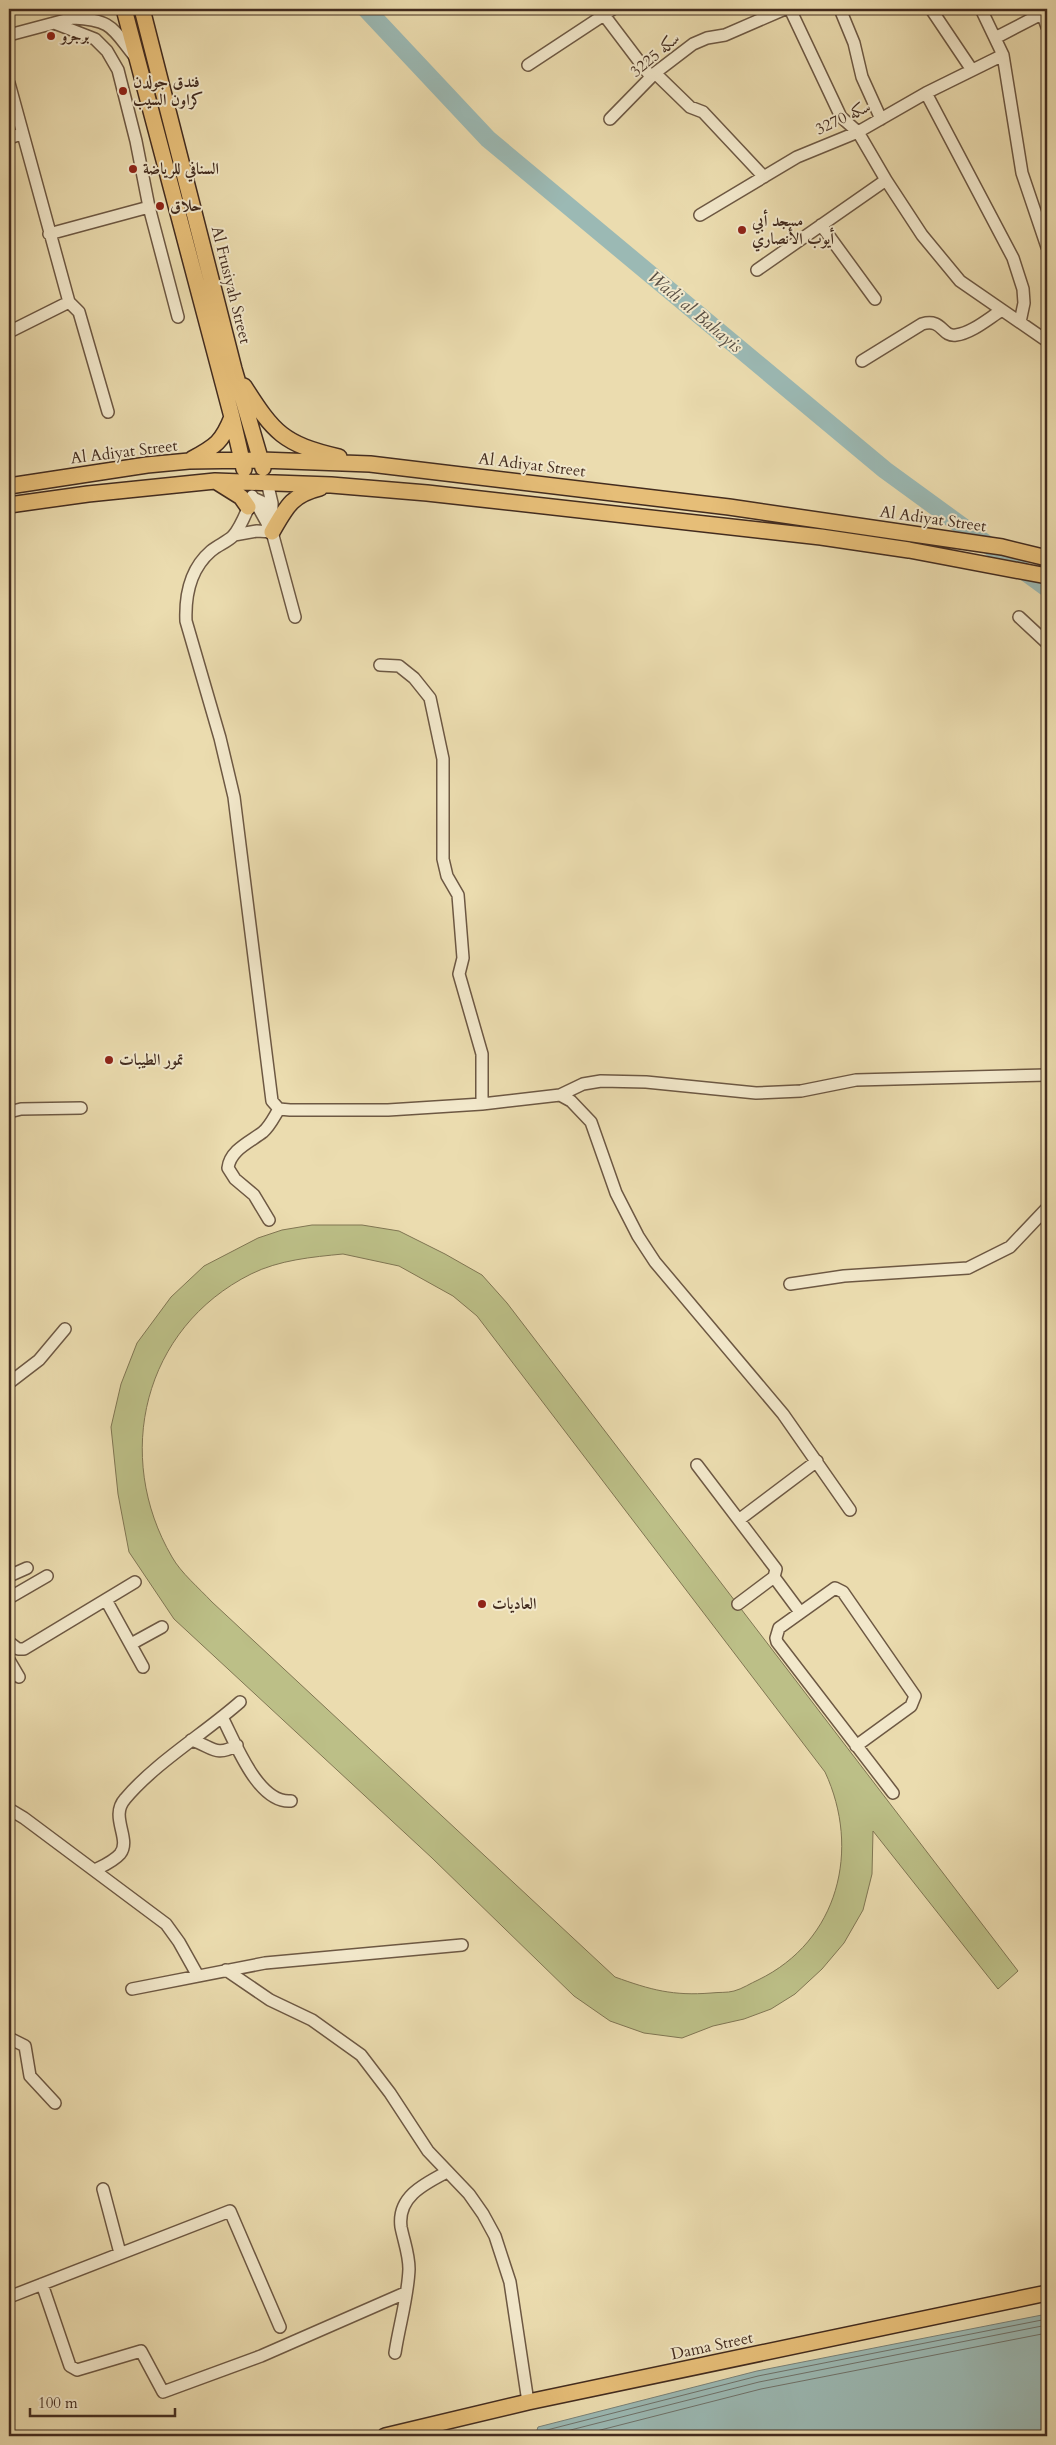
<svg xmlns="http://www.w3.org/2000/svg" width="1056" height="2445" font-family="Cardo,Amiri,serif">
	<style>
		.grass { fill: #bcbf87; stroke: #807653; fill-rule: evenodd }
		.water { fill: #9bb9b4; stroke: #788178 }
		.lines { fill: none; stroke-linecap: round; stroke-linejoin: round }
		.shore { stroke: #6f726a; stroke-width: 1 }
		.river { stroke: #9bb9b4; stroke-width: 18 }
		.minor-casing { stroke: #6d5843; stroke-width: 14 }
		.major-casing { stroke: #432c1f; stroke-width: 18 }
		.minor { stroke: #f2e8cb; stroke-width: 11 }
		.major { stroke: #e6be78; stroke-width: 15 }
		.poi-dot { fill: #8f2418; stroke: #f2e8cb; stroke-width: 2 }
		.labels { text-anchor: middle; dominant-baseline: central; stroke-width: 4; stroke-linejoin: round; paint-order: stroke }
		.poi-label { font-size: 16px; font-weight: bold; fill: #432c1f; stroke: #f2e8cb; text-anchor: start }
		.street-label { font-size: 16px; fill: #432c1f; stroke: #f2e8cb }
		.water-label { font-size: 18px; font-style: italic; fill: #594f44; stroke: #f2e8cb }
	</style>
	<rect width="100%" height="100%" fill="#ebdcaf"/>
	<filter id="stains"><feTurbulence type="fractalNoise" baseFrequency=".004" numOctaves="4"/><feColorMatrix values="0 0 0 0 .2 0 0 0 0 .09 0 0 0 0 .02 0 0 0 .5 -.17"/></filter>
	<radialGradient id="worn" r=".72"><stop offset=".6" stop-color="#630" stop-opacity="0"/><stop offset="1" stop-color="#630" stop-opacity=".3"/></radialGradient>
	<path class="grass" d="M312 1225H362L399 1231 445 1254 482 1275 507 1303 1018 1971 998 1989 873 1831 872 1874 863 1910 844 1943 822 1969 795 1994 771 2009 744 2019 713 2026 682 2038 644 2033 610 2021 574 1996 432 1858 174 1619 129 1552 118 1494 111 1427 121 1384 137 1343 171 1297 204 1266 258 1238 282 1230ZM343 1254 399 1266 453 1296 477 1316 825 1772C861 1849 839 1941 758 1980 751 1983 742 1989 734 1991 727 1993 719 1992 711 1993 673 1996 651 1990 615 1977L212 1602C199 1588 181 1573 172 1557 113 1456 143 1328 251 1274 279 1260 312 1257 343 1254Z"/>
	<path class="water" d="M1047 2314V2436H535L538 2427 757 2371Z"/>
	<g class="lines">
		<path class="shore" d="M540 2436 543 2431 758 2376 1047 2319
			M547 2436 759 2382 1047 2325
			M577 2436 761 2389 1047 2333"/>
		<path class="river" d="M366 9 488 139 885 470 1047 588"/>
		<g class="minor-casing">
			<path id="minor" d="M840 9 854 43 862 77 881 119
				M931 9 972 70
				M981 9 1003 55 1022 173 1047 247
				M1042 13 1047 27
				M604 15 651 77
				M73 18C114 20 112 29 136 58
				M54 23 95 39 107 51 118 70 136 141 149 207 178 317
				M9 35 73 18 88 9
				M997 37 1047 11
				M528 65 613 9
				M655 73 690 107 703 112 764 177
				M9 83 69 302 79 312 108 412
				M926 93 1013 258 1023 289 1024 303 1020 322
				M610 119 655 73 693 44 707 38 725 35 785 9
				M9 138 21 134
				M886 180 922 235 960 281 1047 341
				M700 215 797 157 858 132 926 93 1003 55
				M821 225 875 299
				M49 234 149 207
				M757 270 886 180 858 132 841 117 790 9
				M9 332 69 302
				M862 361 922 324C943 318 941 337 956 335 972 333 989 318 1002 310
				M267 482 272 503V532L295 617
				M252 496 271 530
				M272 511 262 502 253 498C247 509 242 526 233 536 227 542 218 545 211 551 190 569 185 596 186 621L220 738 234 797 272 1101 279 1109 290 1110H388L482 1104 560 1095 571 1101 591 1122 616 1193 638 1236 655 1262 783 1414 850 1510
				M234 535 257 531 272 532
				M1019 617 1047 643
				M380 665 399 666 414 678 430 698 443 759V859L447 876 458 895 463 958 459 974 482 1054V1104
				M560 1095 583 1084 601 1081 646 1082 756 1093 801 1091 856 1080 1047 1075
				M9 1112 21 1109 81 1108
				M269 1220 254 1195 235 1179 228 1168C230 1150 250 1142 263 1132 270 1126 274 1117 279 1109
				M790 1284 844 1276 968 1268 1010 1247 1047 1208
				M9 1383 39 1360 65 1329
				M697 1465 776 1569 774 1577 738 1604
				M740 1519 817 1461
				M9 1576 27 1568
				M774 1577 800 1612
				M9 1598 47 1576
				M106 1600 143 1667
				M9 1642 18 1649H24L135 1582
				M131 1644 162 1627
				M9 1660 19 1677
				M222 1717C235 1742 258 1804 291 1801
				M191 1740C212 1746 215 1758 237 1745
				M856 1746 911 1706 915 1696 843 1592 835 1588 779 1628 776 1638 777 1642 893 1793
				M9 1809 24 1818 166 1924 179 1942 198 1976
				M95 1870C103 1866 114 1861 120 1854 132 1839 109 1817 125 1799 155 1763 205 1733 240 1702
				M226 1970 270 2000 312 2020 361 2055 390 2093 428 2151 469 2194 483 2214 495 2236 510 2282 528 2402
				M132 1989 265 1963 462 1945
				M9 2038 25 2046 30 2076 55 2103
				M103 2189 120 2253
				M42 2284 70 2366 77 2370 141 2351 163 2392 261 2356 405 2293
				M9 2297 230 2211 280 2327
				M395 2353C399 2326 408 2297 409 2269 409 2254 404 2242 401 2227 397 2197 424 2184 447 2172"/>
		</g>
		<g class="major-casing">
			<path id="major" d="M124 9 232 417 244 469
				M142 9 234 369 263 468
				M244 386C274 433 283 444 339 457
				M192 459C216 446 222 442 232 417
				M217 482 241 497 248 507
				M9 486 147 465 189 461 261 460 370 464 729 507 1002 547 1047 558
				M9 505 88 494 215 481 331 485 427 493 821 537 909 550 1047 576
				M272 532C286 508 291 495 320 488
				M385 2436 528 2402 1047 2293"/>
		</g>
		<use href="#minor" class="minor"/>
		<use href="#major" class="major"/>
	</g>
	<g class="poi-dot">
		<circle cx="51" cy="36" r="5"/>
		<circle cx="123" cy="91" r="5"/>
		<circle cx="133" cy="169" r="5"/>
		<circle cx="160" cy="206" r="5"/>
		<circle cx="742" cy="230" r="5"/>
		<circle cx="109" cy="1060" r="5"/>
		<circle cx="482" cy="1604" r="5"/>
	</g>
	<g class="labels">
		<g class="poi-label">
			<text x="61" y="36">برجرو</text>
			<text x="133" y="82">فندق جولدن<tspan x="133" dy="18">كراون السيب</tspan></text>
			<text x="143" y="169">السنافي للرياضة</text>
			<text x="170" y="206">حلاق</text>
			<text x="752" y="221">مسجد أبي<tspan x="752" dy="18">أيوب الأنصاري</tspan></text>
			<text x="119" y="1060">تمور الطيبات</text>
			<text x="492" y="1604">العاديات</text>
		</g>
		<g class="street-label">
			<text transform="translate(655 55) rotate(-40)">سكه 3225</text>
			<text transform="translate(843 118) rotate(-25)">سكه 3270</text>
			<text transform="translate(231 285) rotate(76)">Al Frusiyah Street</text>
			<text transform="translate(124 452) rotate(-7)">Al Adiyat Street</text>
			<text transform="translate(532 465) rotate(7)">Al Adiyat Street</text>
			<text transform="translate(933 519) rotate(8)">Al Adiyat Street</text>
			<text transform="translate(712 2346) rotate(-12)">Dama Street</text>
		</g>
		<g class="water-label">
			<text transform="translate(695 312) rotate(40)">Wadi al Bahayis</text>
		</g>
	</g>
	<rect width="1056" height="2445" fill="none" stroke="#ebdcaf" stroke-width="30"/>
	<rect x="10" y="10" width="1036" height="2425" fill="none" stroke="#432c1f" stroke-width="2.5"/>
	<rect x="15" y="15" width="1026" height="2415" fill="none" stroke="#432c1f"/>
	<path d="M30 2408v8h145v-8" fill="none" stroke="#432c1f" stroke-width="2.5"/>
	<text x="38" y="2408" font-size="15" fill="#432c1f" stroke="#f2e8cb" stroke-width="4" paint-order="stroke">100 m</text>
	<rect width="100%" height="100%" filter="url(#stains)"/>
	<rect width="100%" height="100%" fill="url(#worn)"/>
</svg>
